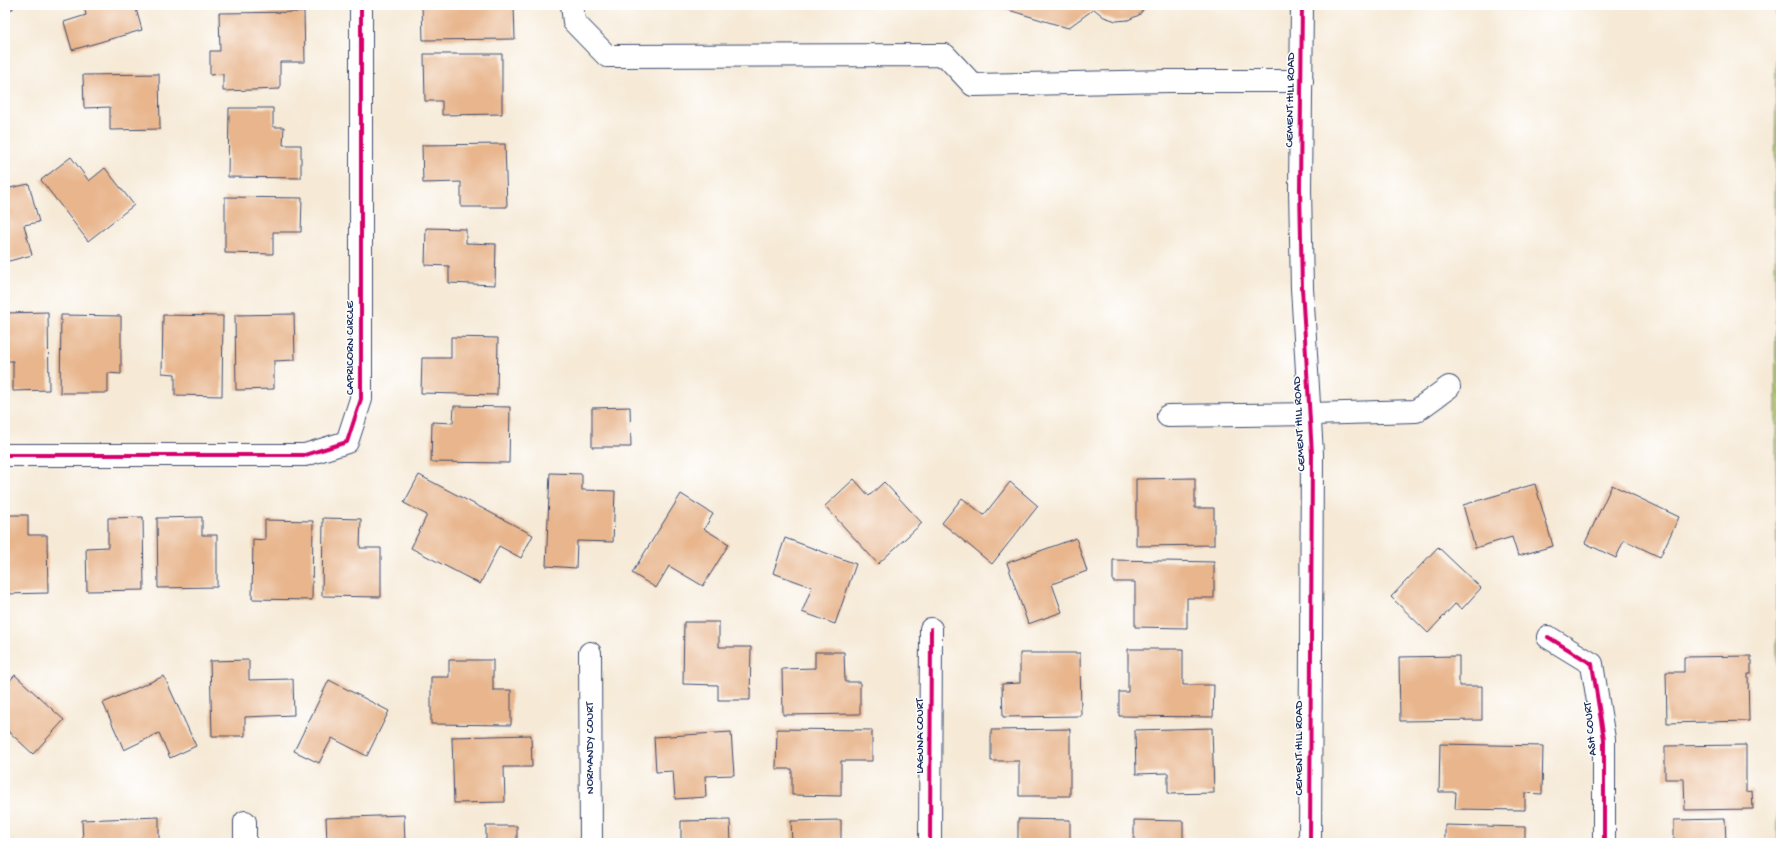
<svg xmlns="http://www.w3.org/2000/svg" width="1786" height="848" font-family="'Gochi Hand',sans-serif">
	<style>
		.green { fill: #b2c66a; stroke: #667a64 }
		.building { fill: #e8b58c }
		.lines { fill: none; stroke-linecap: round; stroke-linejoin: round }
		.minor-casing { stroke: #3c4b70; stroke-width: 24 }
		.minor { stroke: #fff; stroke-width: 22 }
		.cycleway-casing { stroke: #fff; stroke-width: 6 }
		.cycleway { stroke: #d6006c; stroke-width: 4 }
		.labels { text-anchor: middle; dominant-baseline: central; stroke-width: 3; stroke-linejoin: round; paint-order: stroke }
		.street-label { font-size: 12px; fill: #1b2f5e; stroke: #fff }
	</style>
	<rect width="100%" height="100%" fill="#fff"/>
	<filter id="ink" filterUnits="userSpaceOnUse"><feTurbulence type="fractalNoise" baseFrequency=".025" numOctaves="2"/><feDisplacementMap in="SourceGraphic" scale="8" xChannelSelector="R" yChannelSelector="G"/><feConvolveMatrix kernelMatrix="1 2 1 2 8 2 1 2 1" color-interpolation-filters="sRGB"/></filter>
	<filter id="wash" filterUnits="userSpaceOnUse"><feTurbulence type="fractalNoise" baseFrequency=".012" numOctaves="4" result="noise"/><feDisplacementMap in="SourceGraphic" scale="16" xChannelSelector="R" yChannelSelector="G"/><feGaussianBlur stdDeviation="0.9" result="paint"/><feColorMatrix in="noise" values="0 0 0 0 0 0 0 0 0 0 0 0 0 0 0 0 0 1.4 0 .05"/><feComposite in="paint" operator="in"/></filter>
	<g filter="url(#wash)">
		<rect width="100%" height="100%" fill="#f6ead7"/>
		<path class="green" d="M1776 5H1781V843H1778L1775 221Z"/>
		<g id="blocks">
			<path class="building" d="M5 5H13V9H5Z
				M84 5H135L142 30 72 50 64 22 86 15Z
				M422 5H514L515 39 423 40Z
				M992 5H1147L1139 15 1128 20 1116 21 1104 17 1094 9 1068 28Z
				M304 12 305 62H280V89L223 91V74L210 75V51H220L219 13Z
				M424 54H502V114L442 115V101H425Z
				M159 74 160 129 110 130V107L84 108 83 75Z
				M229 108H273V127H284L283 145H301V178L228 177Z
				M505 144 507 207H461V182L423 183 422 145Z
				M71 157 89 181 105 168 134 205 88 241 41 180Z
				M29 184 39 222 24 225 32 255 5 262V189Z
				M225 197 302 198 301 232H273V254L225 253Z
				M426 228 466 229V243L496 244 495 285 449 283V266L425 265Z
				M48 312 49 390 13 391V361H5V313Z
				M294 314 295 360 274 361V389L236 390 235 315Z
				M61 315 121 316V374L108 373V393H60Z
				M163 315 223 316 222 396 175 395V374L162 373Z
				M451 337 498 338 497 395 421 393 422 358H451Z
				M454 406 510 407 509 463 431 462 432 422 453 423Z
				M630 407 631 447H592V408Z
				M550 473 582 474V490L615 491 613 542 577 541 576 568 546 566Z
				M419 475 533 535 521 558 499 546 480 584 411 548 427 515 404 503Z
				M1195 478V508H1214V545L1136 546V479Z
				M854 479 869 496 884 482 922 523 878 564 825 506Z
				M1010 482 1038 506 992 564 942 523 962 498 984 515Z
				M1535 484 1553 546 1518 556 1512 537 1475 548 1463 505Z
				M1612 485 1679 517 1660 557 1624 540 1616 558 1585 543Z
				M681 494 713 514 704 529 729 544 703 586 669 566 656 588 632 573Z
				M5 515H28V535H47L48 593 5 594Z
				M143 517 144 590 87 591 86 548 108 547V518Z
				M202 517V535H217V587L158 588 157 518Z
				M323 518 361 519 360 548H381V597L322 596Z
				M265 520 313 521 312 600 252 599 253 539 265 540Z
				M785 538 856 564 835 624 802 612 812 587 773 573Z
				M1076 538 1087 571 1052 584 1062 612 1028 624 1007 563Z
				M1438 547 1481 588 1462 609 1455 604 1428 633 1391 597Z
				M1113 560 1214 562V598H1187V628L1135 627V582H1113Z
				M684 622H719V647H751L750 700H718V685L683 684Z
				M1128 649H1183V685H1214L1213 717 1119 716V692H1128Z
				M815 652H844L845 682H860V714L783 715 782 669 815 668Z
				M1020 653H1080L1081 716 1003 717 1002 684 1020 683Z
				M1459 656V686H1482V720L1400 721 1399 657Z
				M1751 656V674H1748L1749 721 1667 723 1666 672H1684V657Z
				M249 660V680L293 679 294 715 245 717V736H212L210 661Z
				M449 660H493V690H511V725L431 724V677H449Z
				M15 675 64 720 33 754 7 730 5 733V686Z
				M164 676 196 746 170 758 159 733 124 750 103 703Z
				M329 680 389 711 367 756 332 738 319 763 294 751Z
				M1212 728 1214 793 1168 794V773L1136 774 1135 730Z
				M777 729 872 730V761H841V796L792 795V769H776Z
				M1070 729V796H1019V761H991V730Z
				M731 732 734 775 705 776 706 797 675 799 673 771 656 772 654 737Z
				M531 735 532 767H504L505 802 454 803 452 737Z
				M1440 744 1543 746 1542 794 1525 793V810L1455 809 1456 792H1439Z
				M1746 745V792L1752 791 1753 809 1685 810 1684 779H1665V746Z
				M404 815 405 843H327L326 818Z
				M159 817V843H83L82 820Z
				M1018 819 1070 820V843H1018Z
				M1725 819 1726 843H1674V820Z
				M730 820 731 843H681V821Z
				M841 820V843H792L791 821Z
				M1134 820 1183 821V843H1134Z
				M1445 825 1525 827V843H1445Z
				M486 826H517V843H486Z"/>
		</g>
	</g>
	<g filter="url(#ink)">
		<use href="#blocks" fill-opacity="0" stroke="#3c4b70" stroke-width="1"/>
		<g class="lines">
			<g class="minor-casing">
				<path id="minor" d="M572 5 574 22 607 56 945 55 973 85 1169 81H1302
					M1302 5 1300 189 1302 288 1312 454 1310 843
					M1168 416 1310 414 1416 411 1449 387
					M5 455H305L347 442 361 399V5
					M1548 637 1592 664 1604 739V843
					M590 653 591 843
					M245 843V822
					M930 843 931 629"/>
			</g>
			<use href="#minor" class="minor"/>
			<g class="cycleway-casing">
				<path id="cycleway" d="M1302 5 1300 189 1302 288 1312 454 1310 843
					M5 455H305L347 442 361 399V5
					M1548 637 1592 664 1604 739V843
					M930 843 931 629"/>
			</g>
			<use href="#cycleway" class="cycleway"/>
		</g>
	</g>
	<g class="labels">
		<g class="street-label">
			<text transform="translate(1291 100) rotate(-89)">CEMENT HILL ROAD</text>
			<text transform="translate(351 348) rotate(-90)">CAPRICORN CIRCLE</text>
			<text transform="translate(1300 424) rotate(-93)">CEMENT HILL ROAD</text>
			<text transform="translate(1591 729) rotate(-96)">ASH COURT</text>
			<text transform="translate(921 736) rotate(-90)">LAGUNA COURT</text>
			<text transform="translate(591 748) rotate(-90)">NORMANDY COURT</text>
			<text transform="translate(1300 748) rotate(-90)">CEMENT HILL ROAD</text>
		</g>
	</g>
	<rect width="1786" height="848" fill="none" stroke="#fff" stroke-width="20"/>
</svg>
